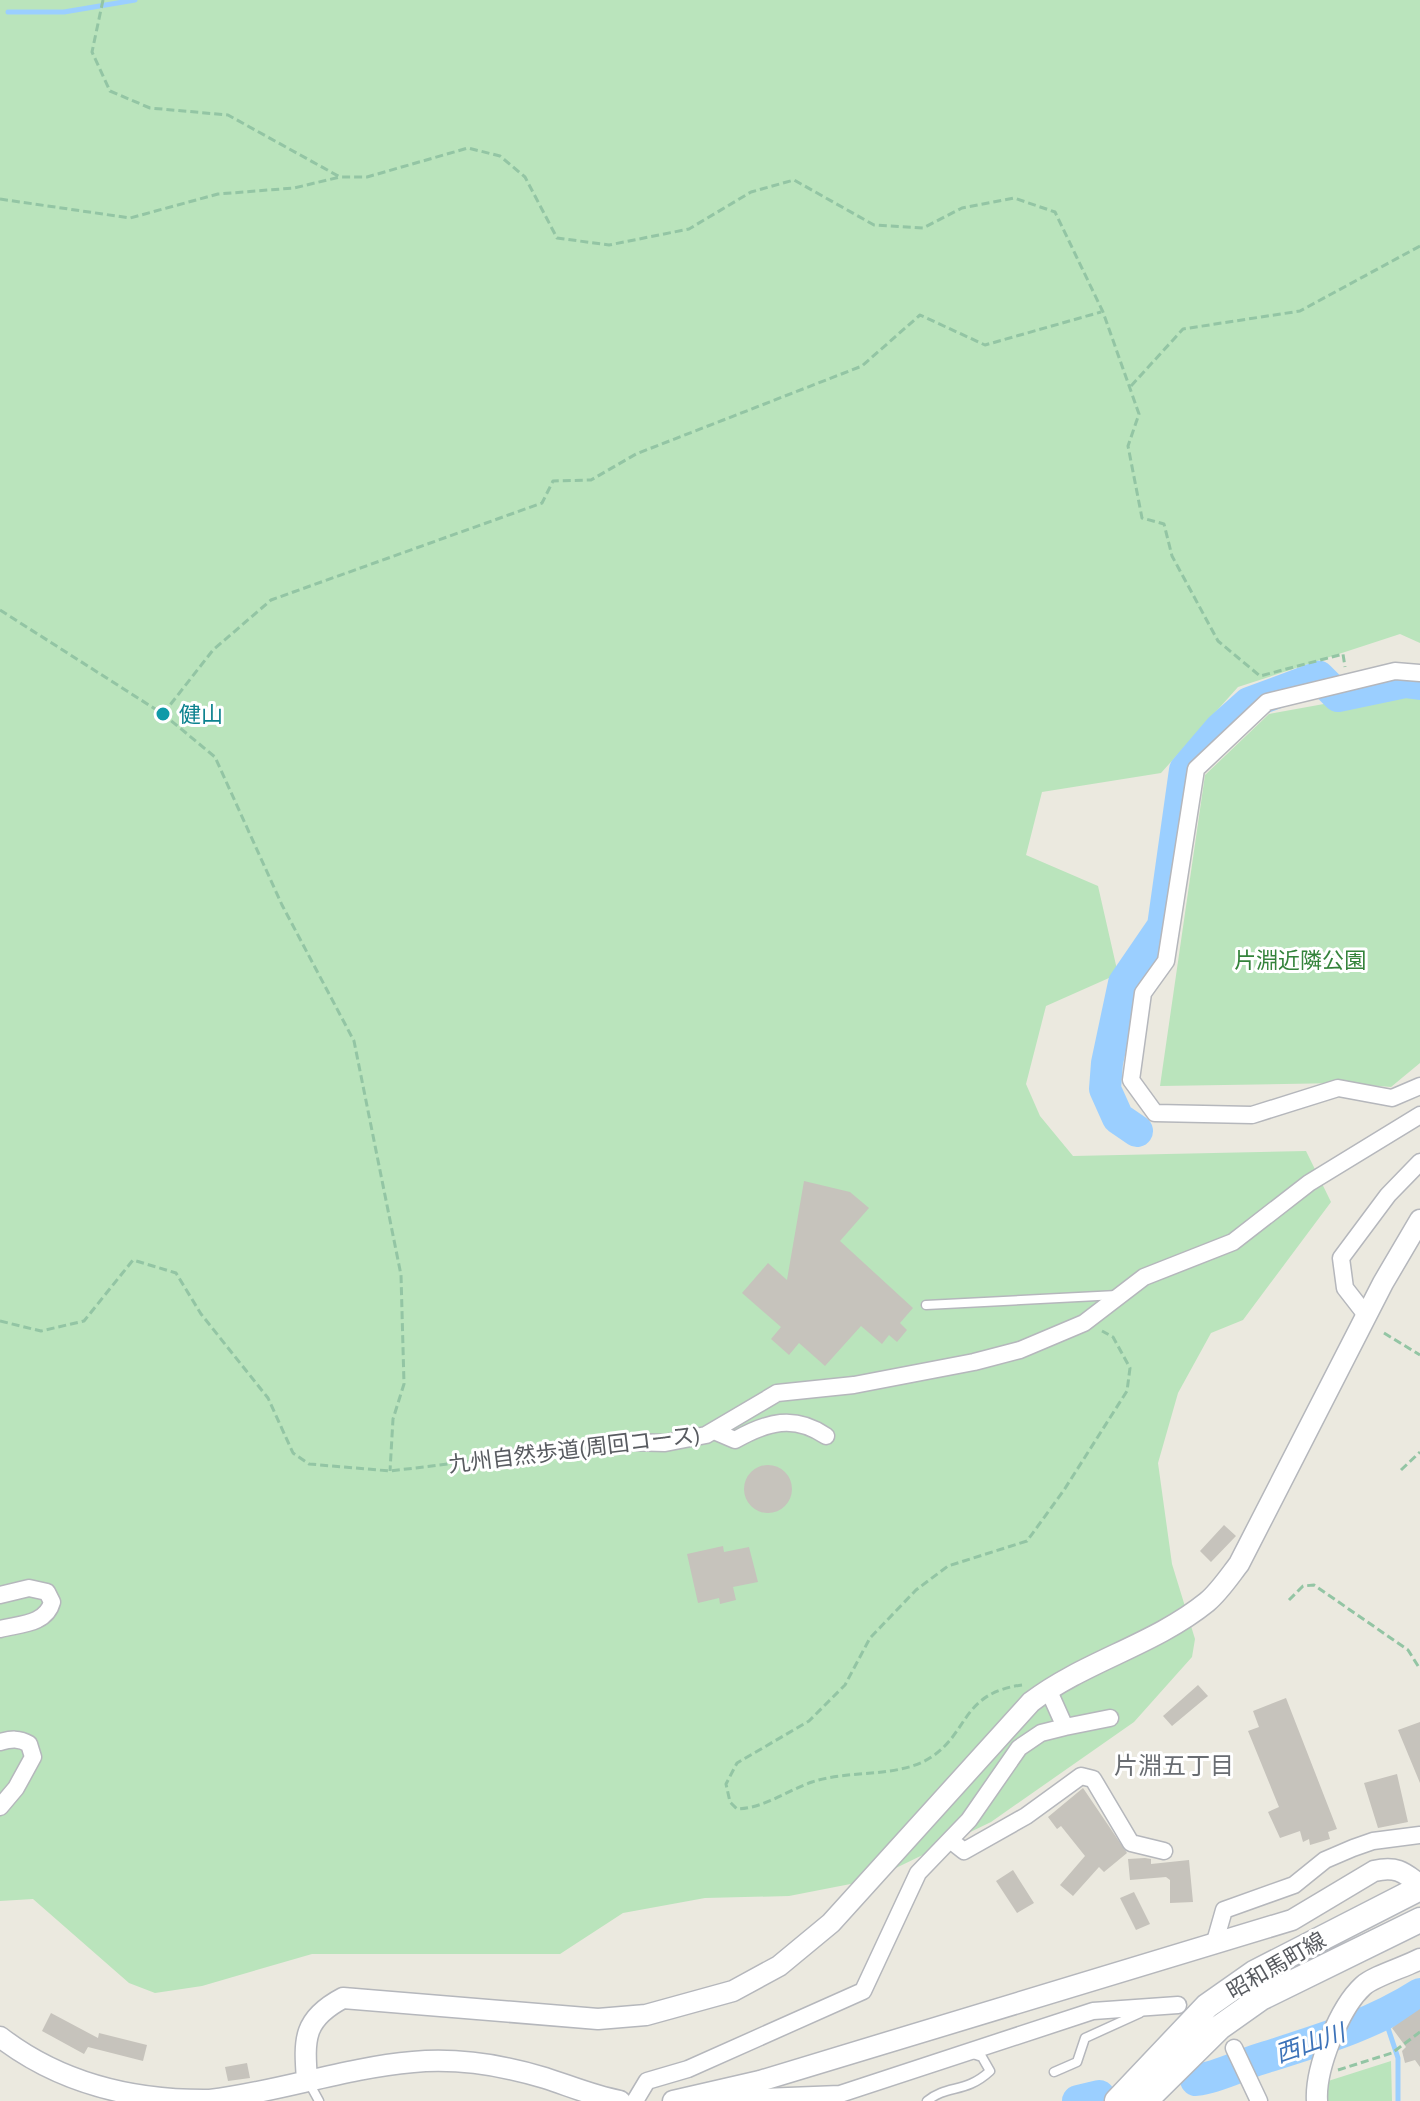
<svg xmlns="http://www.w3.org/2000/svg" width="1420" height="2101" font-family="'PT Sans','Noto Sans JP',sans-serif">
	<style>
		.green { fill: #bae4bc }
		.lines { fill: none; stroke-linecap: round; stroke-linejoin: round }
		.stream { stroke: #9bcfff; stroke-width: 5 }
		.river { stroke: #9bcfff; stroke-width: 32 }
		.building { fill: #c6c3bc }
		.service-casing { stroke: #b5b7bc; stroke-width: 11 }
		.minor-casing { stroke: #b5b7bc; stroke-width: 19 }
		.tertiary-casing { stroke: #b5b7bc; stroke-width: 23 }
		.secondary-casing { stroke: #b5b8be; stroke-width: 27 }
		.path { stroke: #93c5a4; stroke-width: 3; stroke-dasharray: 8 4; stroke-linecap: butt }
		.service { stroke: #fff; stroke-width: 8 }
		.minor { stroke: #fff; stroke-width: 16 }
		.tertiary { stroke: #fff; stroke-width: 20 }
		.secondary { stroke: #fff; stroke-width: 24 }
		.culture-dot { fill: #0f9aa8; stroke: #fff; stroke-width: 3 }
		.labels { text-anchor: middle; dominant-baseline: central; stroke-width: 6; stroke-linejoin: round; paint-order: stroke }
		.culture-label { font-size: 22px; fill: #0d838f; stroke: #fff; text-anchor: start }
		.park-label { font-size: 22px; fill: #34833b; stroke: #fff }
		.street-label { font-size: 22px; fill: #585b60; stroke: #fff }
		.neighbourhood-label { font-size: 24px; fill: #696d72; stroke: #fff }
		.water-label { font-size: 24px; font-style: italic; fill: #3d73b9; stroke: #fff }
	</style>
	<rect width="100%" height="100%" fill="#ebe9df"/>
	<path class="green" d="M0 0H1420V643L1400 634 1238 687 1161 773 1042 792 1026 855 1098 886 1118 974 1046 1006 1026 1084 1040 1116 1073 1156 1306 1151 1331 1202 1243 1320 1211 1333 1178 1393 1158 1463 1172 1564 1195 1639 1192 1657 1134 1722 991 1822 871 1880 789 1896 705 1898 623 1913 560 1954H312L202 1986 155 1993 129 1983 33 1899 0 1901Z
		M1401 690 1420 696V1063L1391 1087 1341 1083 1160 1086 1205 775 1269 714Z
		M1391 2061 1392 2101H1327L1325 2082Z"/>
	<g class="lines">
		<path class="stream" d="M8 12H64L135 0
			M1384 2016 1398 2058V2101"/>
		<path class="river" d="M1137 1131 1118 1118 1105 1089 1107 1063 1124 983 1163 926 1185 770 1220 729 1249 703 1319 677 1338 696 1405 682 1420 684
			M1196 2080C1219 2077 1238 2066 1260 2059 1316 2041 1370 2026 1420 1994
			M1078 2101 1099 2096"/>
	</g>
	<path class="building" d="M804 1181 850 1192 869 1208 840 1241 913 1308 900 1323 907 1330 897 1342 889 1335 882 1344 861 1326 825 1366 799 1343 789 1355 771 1339 781 1327 742 1293 768 1263 787 1280Z
		M744 1489a24 24 0 1 1 48 0a24 24 0 1 1-48 0Z
		M1224 1525 1236 1536 1211 1562 1200 1551Z
		M723 1546 724 1552 749 1547 758 1582 733 1587 736 1600 720 1604 719 1598 698 1603 687 1554Z
		M1198 1685 1208 1696 1172 1726 1163 1716Z
		M1286 1698 1337 1829 1328 1832 1330 1839 1310 1845 1309 1839 1303 1842 1300 1831 1280 1838 1268 1812 1279 1807 1248 1731 1259 1727 1253 1711Z
		M1420 1722V1783L1398 1730Z
		M1397 1774 1408 1822 1378 1828 1364 1783Z
		M1083 1788 1127 1853 1104 1872 1099 1867 1073 1896 1060 1885 1085 1856 1061 1826 1057 1829 1048 1817Z
		M1145 1858 1151 1859V1864L1189 1860 1193 1902 1170 1903V1880L1166 1877 1130 1880 1128 1859Z
		M1013 1870 1034 1903 1017 1913 996 1881Z
		M1134 1892 1150 1924 1136 1930 1120 1898Z
		M1420 2009V2067L1415 2060 1405 2063 1402 2051 1406 2047 1392 2028Z
		M51 2013 98 2038 99 2033 147 2045 143 2061 88 2047 84 2054 42 2031Z
		M247 2063 250 2078 228 2081 225 2067Z"/>
	<g class="lines">
		<g class="service-casing">
			<path id="service" d="M926 1305 1117 1295
				M1054 2072 1077 2062 1085 2038 1140 2013
				M308 2081 319 2101
				M927 2101C948 2084 965 2094 990 2071L982 2057 973 2054"/>
		</g>
		<g class="minor-casing">
			<path id="minor" d="M1420 673 1395 671 1267 702 1196 769 1166 961 1143 993 1131 1080 1155 1113 1252 1115 1338 1088 1392 1098 1420 1086
				M1366 1315 1345 1288 1341 1258 1388 1195 1420 1162
				M714 1431 735 1440C767 1422 794 1414 826 1436
				M629 1442 665 1443 706 1435 777 1393 854 1385 974 1362 1020 1350 1084 1323 1144 1277 1233 1242 1309 1183 1420 1115
				M0 1595 29 1588 47 1592 52 1602C46 1625 18 1624 0 1629
				M1065 1727 1110 1718
				M0 1742C11 1739 19 1738 29 1744L33 1757 16 1788 0 1807
				M950 1840 964 1851 1026 1816 1081 1776 1093 1779 1131 1843 1164 1851
				M1214 1945 1224 1910 1294 1885 1325 1860 1353 1848 1373 1841 1420 1835
				M1234 2048 1259 2101
				M713 2099 840 2094 1093 2011 1178 2005
				M635 2101 647 2081 688 2069 863 1991 918 1873 969 1820 1019 1748 1041 1733 1065 1727 1048 1689"/>
		</g>
		<g class="tertiary-casing">
			<path id="tertiary" d="M0 2037C61 2084 132 2101 210 2100 278 2092 344 2068 413 2062 457 2058 502 2065 545 2078 570 2086 593 2096 620 2101
				M307 2080C304 2039 303 2019 343 1998L598 2019 646 2015 733 1991 779 1966 831 1923 1031 1702C1085 1661 1154 1645 1207 1602 1219 1592 1229 1577 1239 1564L1383 1283 1420 1220
				M673 2101 760 2081 1292 1920 1374 1871C1395 1866 1403 1871 1420 1885
				M1317 2101C1315 2069 1339 2008 1363 1986 1374 1976 1405 1967 1420 1959"/>
		</g>
		<g class="secondary-casing">
			<path id="secondary" d="M1117 2101 1207 2006 1254 1973 1420 1888
				M1145 2101 1220 2027 1261 1998 1420 1920"/>
		</g>
		<path class="path" d="M103 0 92 52 110 91 150 108 228 115 340 177H367L468 148 500 156 525 177 557 238 609 245 689 229 751 192 794 180 874 225 923 228 962 208 1014 198 1055 212 1103 312 1139 414 1128 446 1142 518 1164 524 1172 556 1218 641 1260 676 1343 654 1345 667
			M0 199 130 218 218 194 294 188 340 177
			M1131 386 1183 329 1300 311 1420 246
			M0 610 163 714 215 757 282 905 354 1041 401 1275 404 1384 393 1419 390 1471
			M163 714 213 650 271 600 542 503 553 481 591 480 636 454 862 366 920 315 985 345 1101 312
			M0 1321 41 1331 84 1321 133 1260 176 1273 201 1314 268 1398 293 1453 309 1464 390 1471 615 1444
			M1384 1333 1420 1355
			M1401 1470 1420 1452
			M1289 1600 1303 1586 1314 1585 1408 1650 1420 1669
			M1022 1685C962 1693 969 1731 933 1756 900 1779 850 1769 812 1782 786 1791 765 1808 737 1809L730 1802 726 1784 737 1763 809 1721 845 1685 870 1638 916 1590 948 1566 1027 1541 1064 1490 1127 1391 1130 1368 1113 1337 1102 1331
			M1338 2070 1392 2053 1420 2032"/>
		<use href="#service" class="service"/>
		<use href="#minor" class="minor"/>
		<use href="#tertiary" class="tertiary"/>
		<use href="#secondary" class="secondary"/>
	</g>
	<circle class="culture-dot" cx="163" cy="714" r="8"/>
	<g class="labels">
		<g class="culture-label">
			<text x="179" y="714">健山</text>
		</g>
		<g class="park-label">
			<text x="1300" y="960">片淵近隣公園</text>
		</g>
		<g class="street-label">
			<text transform="translate(574 1449) rotate(-7)">九州自然歩道(周回コース)</text>
			<text transform="translate(1276 1965) rotate(-30)">昭和馬町線</text>
		</g>
		<g class="neighbourhood-label">
			<text x="1174" y="1765">片淵五丁目</text>
		</g>
		<g class="water-label">
			<text transform="translate(1310 2043) rotate(-19)">西山川</text>
		</g>
	</g>
</svg>
